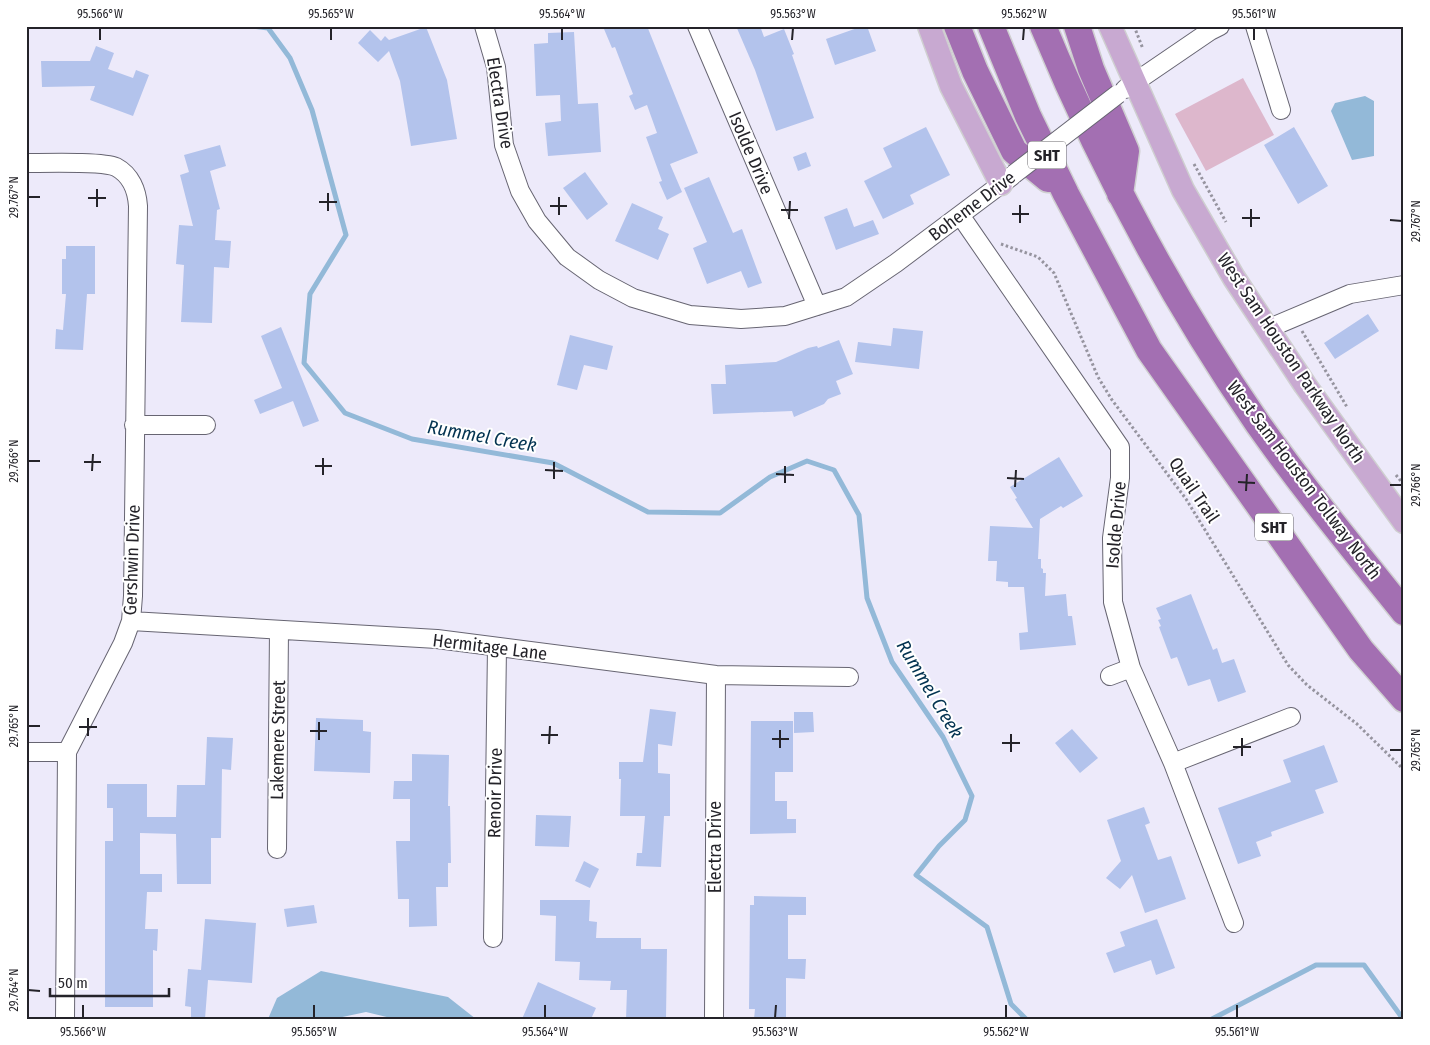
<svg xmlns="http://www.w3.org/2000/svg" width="1430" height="1045" font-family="'Fira Sans Condensed',sans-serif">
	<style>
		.green { fill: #ddb7cc }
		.water { fill: #93b9d8 }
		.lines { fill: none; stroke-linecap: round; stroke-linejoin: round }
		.stream { stroke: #93b9d8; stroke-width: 5 }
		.building { fill: #b3c3ec }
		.minor-casing { stroke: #676572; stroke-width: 20 }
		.major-casing { stroke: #cfcfd0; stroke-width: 25 }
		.highway-casing { stroke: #cfcfd0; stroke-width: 29 }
		.path { stroke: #96949f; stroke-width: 3; stroke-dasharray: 2.5 2.5; stroke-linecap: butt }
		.minor { stroke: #fff; stroke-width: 18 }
		.major { stroke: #c8a9d1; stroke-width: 22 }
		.highway { stroke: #a36fb2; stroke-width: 26 }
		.minor-bridge-casing { stroke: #676572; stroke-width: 20; stroke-linecap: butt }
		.minor-bridge { stroke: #fff; stroke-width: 18 }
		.ticks { fill: none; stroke: #242329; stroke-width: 2 }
		.labels { text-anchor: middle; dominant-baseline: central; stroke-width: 4; stroke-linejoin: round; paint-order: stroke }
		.shield { fill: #fff; stroke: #666569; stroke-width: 1 }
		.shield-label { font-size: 16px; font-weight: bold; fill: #242329 }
		.street-label { font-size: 18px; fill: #242329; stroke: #fff }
		.water-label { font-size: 19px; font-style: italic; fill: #033351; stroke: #fff }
		.neatline { fill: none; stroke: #242329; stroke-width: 2 }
		.ticks-label { font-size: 12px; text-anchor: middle; fill: #242329 }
	</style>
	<rect width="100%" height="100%" fill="#edeafa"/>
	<path class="green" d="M1243 78 1274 135 1206 171 1175 114Z"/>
	<path class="water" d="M1365 96 1374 101V156L1352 160 1331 111 1335 103Z
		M321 971 448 997 476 1019H395L366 1012 333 1019H268L277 998Z"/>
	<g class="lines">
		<path class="stream" d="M252 26 268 28 290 58 312 110 346 235 310 294 304 363 345 413 412 439 553 463 648 512 720 513 770 477 807 461 834 470 859 515 867 598 892 662 943 737 972 796 965 820 939 846 916 875 987 927 1011 1004 1026 1019
			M1212 1019 1316 965H1364L1403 1019"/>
	</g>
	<path class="building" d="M612 26H647L698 153 670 164 682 192 667 200 659 182 662 181 646 137 657 133 647 105 635 110 629 96 633 94 615 47 612 48 604 29Z
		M736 26H760L764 37 784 29 794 54 792 55 814 118 776 131 755 70Z
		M863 26H867L876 51 835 65 826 39Z
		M426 27 447 80 457 139 411 146 400 81 389 51 378 62 358 43 370 30 381 41 385 36 389 40Z
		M574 32 578 104 598 103 601 152 548 156 545 123 561 121 560 95 536 96 534 44 548 43V33Z
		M96 46 114 53 108 69 133 78 136 70 149 75 133 116 90 100 95 86 42 87 41 61H90Z
		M926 127 950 175 910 195 914 204 883 219 864 181 892 167 883 148Z
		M1294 127 1328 186 1298 204 1264 145Z
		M220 145 226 166 210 171 220 209 217 210 215 240 231 241 229 268 214 267 212 323 181 322 184 265 176 264 179 225 193 226 180 175 189 172 184 155Z
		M806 152 811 166 798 171 793 157Z
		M585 172 608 204 587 220 563 188Z
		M709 177 733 233 742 229 762 283 748 288 741 271 707 284 693 248 707 242 684 188Z
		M632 203 663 217 658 229 669 234 658 260 615 241Z
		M847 208 854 227 873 220 879 234 836 250 824 217Z
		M66 246H95V294H87L83 350 55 349 56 329 63 330 66 294H62V259H66Z
		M1368 314 1379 331 1335 359 1324 343Z
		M281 327 319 421 303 427 293 401 260 414 254 400 282 388 261 336Z
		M893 328 923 331 919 369 855 362 858 342 891 346Z
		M570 335 613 346 607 370 584 365 577 390 557 385Z
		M839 340 853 374 836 381 841 394 828 399 824 404 794 417 792 411 713 414 711 384H726L725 365 776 362 808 348 817 346 818 348Z
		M1059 457 1083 496 1063 508 1061 506 1040 519 1038 559H1041V568L1043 569V573H1046L1045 596 1066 594 1068 616H1072L1076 645 1020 650 1019 633 1028 632 1024 587H1008V582L996 581 997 561H988L990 526 1033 528 1015 499 1017 498 1010 487Z
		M1191 594 1213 650 1217 648 1222 663 1234 659 1246 692 1218 702 1210 679 1188 686 1177 657 1171 659 1159 627 1161 626 1158 620 1161 619 1156 608Z
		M650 709 676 712 672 746 658 744V773L670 774V816H664L661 867 636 866 637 853H642L645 816H620L621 779H619V762H643Z
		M794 712H813L814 732 794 733Z
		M316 718 363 720V731L371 732 370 773 314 771Z
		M751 721H793V772H775V801H787V819H796V833L750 834Z
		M1072 729 1098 758 1080 773 1055 743Z
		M207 737 233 738 231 770 222 769 221 838H211V884H177L176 834 140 833V874H162V892H147L145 929H158L157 951 153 950V1007H105V841H113V808H107V784H147V817H176L177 785H205Z
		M1324 745 1338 782 1315 790 1324 813 1271 832 1272 836 1256 842 1261 856 1238 864 1218 808 1291 782 1283 760Z
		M412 754 449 755 448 806H450L451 863H448V887H436L437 926 409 927V899H398L396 841H410V799H393L394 781H412Z
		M1144 807 1150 823 1145 825 1158 860 1171 856 1186 899 1145 913 1132 875 1120 889 1106 878 1121 861 1107 820Z
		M536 815 571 816 569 847 535 846Z
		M584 861 599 869 590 888 575 881Z
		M754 896 806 897V915H788V959H806L805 979 786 978V1019H754L755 1009H749L750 905H754Z
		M540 900H590L589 921 597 922 596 938H641V949H667L666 1019H626L627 990H610L611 981 579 980 580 962 555 961 556 916 540 915Z
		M314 905 317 923 287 927 284 909Z
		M205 919 256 923 252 983 208 980 205 1019H191V1007L185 1006 188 969 201 970Z
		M1157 919 1175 968 1156 975 1151 960 1114 973 1106 953 1125 946 1120 932Z
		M538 982 596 1008 591 1019H522Z"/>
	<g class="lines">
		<g class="minor-casing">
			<path id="minor" d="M484 26 496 67 504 145 520 191 537 221 567 257 599 280 633 298 690 315 741 319 785 316 846 297 896 263 1012 176
				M697 26 817 306
				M1255 26 1281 110
				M1125 89 1210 31 1220 26
				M26 163C44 163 103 161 116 167 131 175 137 191 138 206L133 596 131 621 123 643 67 752 65 1019
				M960 215 1120 447V478L1112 538 1113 602 1131 668 1173 763 1234 923
				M1267 329 1350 294 1404 285
				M134 425H206
				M131 621 437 639 716 675 849 677
				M1110 676 1131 668
				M26 752H67
				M1173 763 1291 717
				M277 849 279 630
				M493 938 497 647
				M714 1019 716 675"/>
		</g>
		<g class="major-casing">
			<path id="major" d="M929 26 951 86 1001 184
				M1110 26 1183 190 1234 278 1305 385 1404 522"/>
		</g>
		<g class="highway-casing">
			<path id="highway" d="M957 26 975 71 1014 151 1048 179
				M991 26 1028 116 1066 194 1149 350 1361 650 1404 699
				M1043 26C1101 166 1172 299 1258 424 1304 489 1354 550 1404 612
				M1077 26 1091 69 1126 151 1120 194"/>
		</g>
		<path class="path" d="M1134 26 1143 49
			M1194 164 1226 222
			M1001 244 1038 257 1054 273 1098 377 1112 400 1186 499 1288 665 1307 685 1357 724 1404 770
			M1302 331 1347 407
			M1396 475 1404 485"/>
		<use href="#minor" class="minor"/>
		<use href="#major" class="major"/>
		<use href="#highway" class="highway"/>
		<g class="minor-bridge-casing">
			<path id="minor-bridge" d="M1014 174 1118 94"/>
		</g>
		<use href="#minor-bridge" class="minor-bridge"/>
	</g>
	<path class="ticks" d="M100 40V28M331 40V28M562 40V28M792 40 793 28M1023 40 1024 28M1254 40V28M28 197H40M88 198H106M319 202H337M550 206H567M97 207V189M781 210H798M328 211V193M1012 214H1029M559 215V197M1242 218H1260M789 219 790 201M1390 220 1402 221M1020 223V205M1251 227V209M28 461H40M84 462H101M315 466H332M545 470 563 471M92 471 93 454M776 474 794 475M323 475V458M1007 478 1024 479M554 479V462M1238 482 1255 483M785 483V466M1390 485H1402M1015 487 1016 470M1246 491 1247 474M28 726H40M79 727H97M310 731H327M541 735H558M88 736V718M772 739H789M319 740V722M1002 743H1020M549 744 550 726M1233 747H1251M780 748V730M1390 750H1402M1011 752V734M1242 756V738M28 990 40 991M83 1018V1005M314 1018V1005M545 1018V1005M775 1018 776 1005M1006 1018V1005M1237 1018V1005"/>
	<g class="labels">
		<g class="shield">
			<rect x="1028" y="141.5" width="38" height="27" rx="4"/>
			<rect x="1255" y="513.5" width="38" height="27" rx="4"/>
		</g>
		<g class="shield-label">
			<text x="1047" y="155">SHT</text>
			<text x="1274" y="527">SHT</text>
		</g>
		<g class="street-label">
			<text transform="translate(500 103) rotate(81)">Electra Drive</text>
			<text transform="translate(751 153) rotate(67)">Isolde Drive</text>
			<text transform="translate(972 206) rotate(-37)">Boheme Drive</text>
			<text transform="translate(1291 358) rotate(56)">West Sam Houston Parkway North</text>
			<text transform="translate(1304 480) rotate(53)">West Sam Houston Tollway North</text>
			<text transform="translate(1194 490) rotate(56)">Quail Trail</text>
			<text transform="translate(1116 525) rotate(-85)">Isolde Drive</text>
			<text transform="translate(132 560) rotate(-88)">Gershwin Drive</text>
			<text transform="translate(490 647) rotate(7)">Hermitage Lane</text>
			<text transform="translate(278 740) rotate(-89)">Lakemere Street</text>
			<text transform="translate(495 793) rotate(-89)">Renoir Drive</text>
			<text transform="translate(715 847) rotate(-90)">Electra Drive</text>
		</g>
		<g class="water-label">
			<text transform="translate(482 436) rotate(10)">Rummel Creek</text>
			<text transform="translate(930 689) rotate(59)">Rummel Creek</text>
		</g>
	</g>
	<rect width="1430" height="1045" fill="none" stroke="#ffffff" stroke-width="55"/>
	<path d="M50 988v8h119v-8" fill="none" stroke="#242329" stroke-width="2.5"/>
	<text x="58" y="988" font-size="15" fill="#242329" stroke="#ffffff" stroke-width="4" paint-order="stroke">50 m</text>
	<rect x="28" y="28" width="1374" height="990" class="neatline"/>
	<g class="ticks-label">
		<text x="100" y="18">95.566°W</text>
		<text x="331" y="18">95.565°W</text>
		<text x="562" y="18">95.564°W</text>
		<text x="793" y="18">95.563°W</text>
		<text x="1024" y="18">95.562°W</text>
		<text x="1254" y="18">95.561°W</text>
		<text transform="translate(14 197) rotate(-90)" y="4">29.767°N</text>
		<text transform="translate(1416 221) rotate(-90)" y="4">29.767°N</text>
		<text transform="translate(14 461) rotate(-90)" y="4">29.766°N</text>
		<text transform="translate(1416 485) rotate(-90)" y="4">29.766°N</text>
		<text transform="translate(14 726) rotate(-90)" y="4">29.765°N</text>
		<text transform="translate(1416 750) rotate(-90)" y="4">29.765°N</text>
		<text transform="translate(14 990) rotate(-90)" y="4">29.764°N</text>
		<text x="83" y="1036">95.566°W</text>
		<text x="314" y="1036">95.565°W</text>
		<text x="545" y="1036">95.564°W</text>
		<text x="775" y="1036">95.563°W</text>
		<text x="1006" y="1036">95.562°W</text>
		<text x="1237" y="1036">95.561°W</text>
	</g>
</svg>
